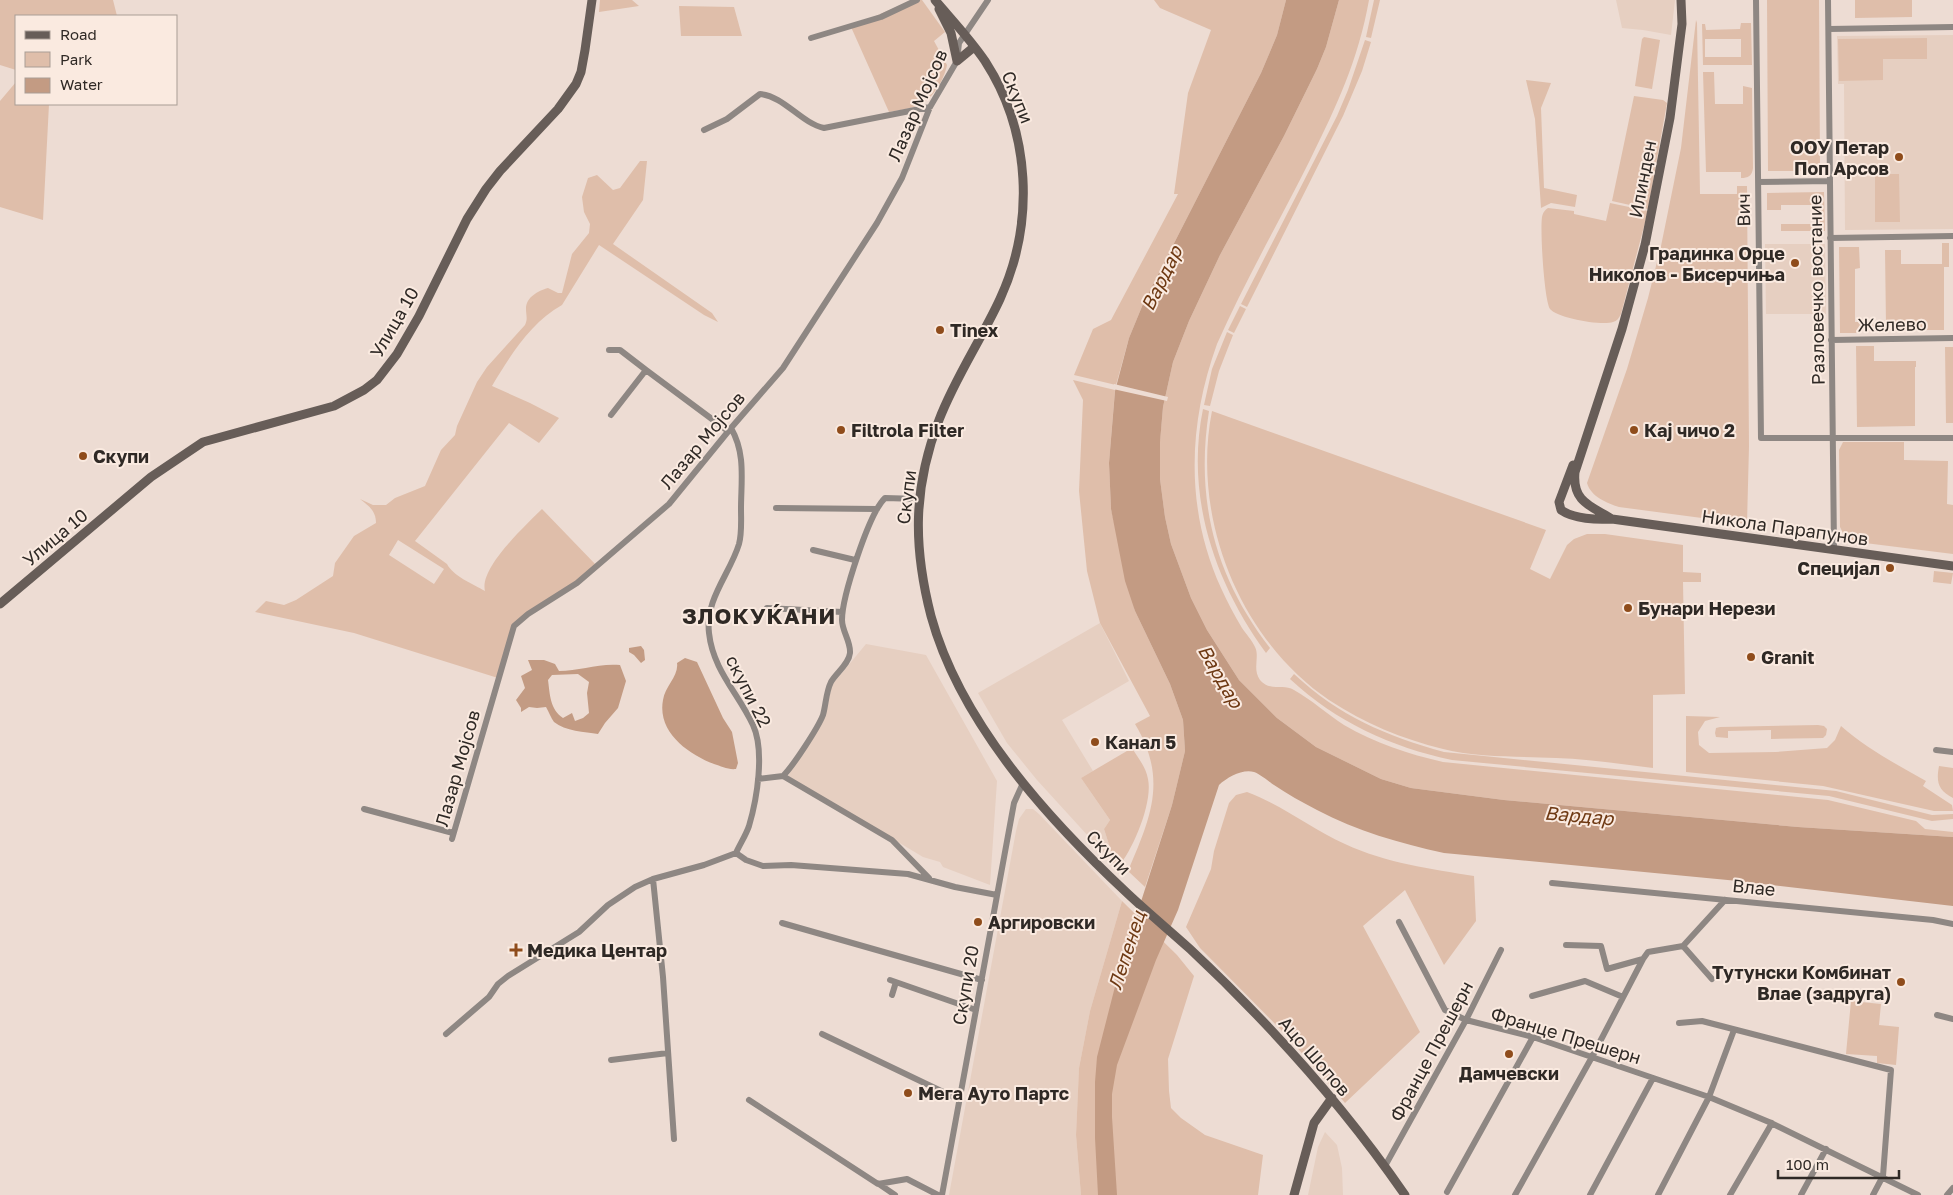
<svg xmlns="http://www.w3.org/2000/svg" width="1953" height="1195" font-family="'Golos Text',sans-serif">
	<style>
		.built { fill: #e6cfc1 }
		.green { fill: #dfbeaa; fill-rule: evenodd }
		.water { fill: #c39b83; fill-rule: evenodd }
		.pier { fill: #eddcd3 }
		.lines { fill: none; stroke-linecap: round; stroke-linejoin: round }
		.street { stroke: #8e8783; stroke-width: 6 }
		.secondary { stroke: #675d58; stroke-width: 9 }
		.poi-dot { fill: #8f4c1b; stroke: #faeae0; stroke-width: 2 }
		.labels { text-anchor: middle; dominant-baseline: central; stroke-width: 4; stroke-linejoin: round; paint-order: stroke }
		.street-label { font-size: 18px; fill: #2f2925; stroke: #faeae0 }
		.poi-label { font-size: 18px; font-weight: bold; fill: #2f2925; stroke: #faeae0; text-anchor: start }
		.water-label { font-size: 19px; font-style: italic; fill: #6e3913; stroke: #faeae0 }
		.district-label { font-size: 22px; font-weight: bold; letter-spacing: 1px; fill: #2f2925; stroke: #faeae0 }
	</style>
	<rect width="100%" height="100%" fill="#eddcd3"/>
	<path class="built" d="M1616 0H1675L1671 35 1643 30 1622 28Z
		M1953 35V229L1845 230 1844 84H1838L1837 36Z
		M1765 244H1825L1826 314H1766Z
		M1100 623 1129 681 1062 720 1093 771 1081 778 1110 820 1104 829 1113 857 1110 860 1037 780 1007 743 978 693Z
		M866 644 926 655 997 781 990 885 943 867 940 862 923 857 788 776 825 717 832 685Z
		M1026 809H1033L1039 814 1122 901 1090 1011 1079 1068 1076 1135 1081 1195H949L1016 831 1019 819Z
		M1325 1132 1337 1145 1342 1168 1343 1195H1308L1318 1147Z"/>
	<path class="green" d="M0 0H113L117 16H16V70L0 65Z
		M600 0H632L639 6 599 12Z
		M912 0H922L945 32 934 41 947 65C944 80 932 101 917 106 908 109 898 110 889 112L851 27Z
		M1154 0H1286L1277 35 1261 73 1143 304 1129 338 1116 385 1074 375 1093 329 1111 320 1178 194H1174L1188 93 1211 30 1160 8Z
		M1339 0H1369C1358 61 1337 105 1310 160 1279 222 1245 281 1217 344 1188 424 1185 509 1221 588 1227 601 1234 615 1242 628 1246 634 1252 640 1255 647 1260 657 1252 669 1260 680 1270 692 1283 683 1294 690 1312 700 1327 714 1344 725 1375 743 1408 754 1443 762L1828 800 1916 821 1925 829 1953 832V837L1798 827 1504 800 1411 788 1381 779 1316 747 1277 718 1239 680 1207 630 1191 598 1171 544 1165 517 1160 479V441L1163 407 1173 362 1189 321 1220 255 1284 136 1317 69 1326 47Z
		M1374 0H1380L1371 38 1366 37Z
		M1767 0H1819L1820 171H1768Z
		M1855 0H1912V17L1855 18Z
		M679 6 734 7 742 36H681Z
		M1696 20 1697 23 1700 194H1737V186H1747L1749 446 1747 524 1619 507C1607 503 1591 497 1587 483L1627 369 1648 298 1661 246 1681 148Z
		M1741 23H1751L1752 65H1703L1702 24H1705L1706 30 1740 29ZM1705 39H1741V57H1705Z
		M1644 37 1660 40 1652 89 1635 86 1642 39Z
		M1927 38V59H1883V80L1839 81 1838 39Z
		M1365 40 1371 42 1362 71 1343 116 1247 307 1241 304 1337 116 1348 90Z
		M1703 72H1714L1715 104H1743V86L1752 88 1753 168C1752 176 1748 178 1741 178V172H1706Z
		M1526 80 1551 83 1541 108 1544 188 1577 195 1575 207 1551 203 1541 208 1535 119Z
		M16 82V104H49L43 220 0 207V101Z
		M1634 96 1663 100 1667 103 1648 209 1612 201Z
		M640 161H647L643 200 613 244 712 313 718 322 704 315 599 245 562 305C531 322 510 356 492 386L530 403 559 418 539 443 509 423 415 541 447 564C453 576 473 584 485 591 479 568 526 525 542 509L597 566 517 623 498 678 354 633 255 612 266 601 284 605 296 600 333 576 335 563 354 536 376 523C376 511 369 506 360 499L373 505H386L395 498 425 486 441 450 455 435 457 426 477 382 487 367 525 325C528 319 526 315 526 309 526 297 538 291 548 288L558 293H562L572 254 589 233 590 224 584 212 582 197 588 178 597 175 613 190 620 188ZM398 540 444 569 434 584 389 555Z
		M1875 174H1899L1900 222H1875Z
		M1824 192 1825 231H1781V224H1816V205H1781V210H1767V193Z
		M1610 203 1648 211 1621 314C1619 318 1617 321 1613 322 1602 326 1557 318 1550 309 1544 299 1540 230 1542 217 1543 212 1545 210 1548 208L1574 211V214L1606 221Z
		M1942 243H1949V267H1944V330H1870V325L1886 324 1885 250H1901V264H1942Z
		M1839 247H1859L1860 268 1855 269V322H1860V333H1840Z
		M1240 306 1246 309 1234 333 1228 330Z
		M1227 332 1233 335 1219 371 1210 406 1204 405 1212 369Z
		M1856 346H1874V361H1916V367H1915V426L1857 427Z
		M1945 347H1953V423H1946Z
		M1073 380 1115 390 1109 463 1111 509 1135 611 1170 684 1183 720 1185 751 1172 805 1145 887 1128 871C1151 817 1168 779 1135 724L1150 716 1100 623 1087 571 1079 491 1083 400Z
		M1203 409 1209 411C1195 500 1215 577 1270 648L1266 653C1215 583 1185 497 1203 409Z
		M1212 411 1546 530 1530 569 1550 579 1567 545 1574 539 1587 534H1605L1683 545V572L1701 573V582H1683L1685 694 1653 695V768C1621 764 1588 759 1556 758 1519 756 1479 758 1443 749 1402 739 1364 723 1329 700 1239 639 1191 517 1212 411Z
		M1843 442H1904V460L1948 461 1947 504 1953 505V554L1857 542 1845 537 1840 527 1839 450Z
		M1934 571 1953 573 1951 584 1933 582Z
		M1294 674C1339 716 1386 736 1444 752L1836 791 1932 815 1953 814V819L1932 821 1829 796 1452 760C1391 747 1336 722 1290 679Z
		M1686 716 1720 717 1705 721 1698 732 1699 745 1709 753 1776 752 1827 748 1835 740 1841 726C1867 749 1896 764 1926 781L1923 786 1952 805 1953 811H1934L1823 786 1686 772Z
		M1818 725 1824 726 1827 729 1826 735 1823 738 1771 739V730L1728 731V738L1716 737 1715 733 1716 728 1720 727Z
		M1132 748C1138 758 1146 767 1148 779 1153 802 1133 850 1118 867L1110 860 1113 857 1104 829 1110 820 1081 778Z
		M1939 766 1953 768V798C1938 790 1936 782 1939 766Z
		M1247 792C1282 805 1312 829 1345 844 1386 863 1431 869 1474 876L1476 921 1444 965 1405 890 1363 926 1420 1032 1345 1103 1287 1036 1200 948 1186 927 1211 869 1214 851 1229 803 1236 795Z
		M1122 901 1177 955 1194 976 1168 1059 1169 1091 1171 1108 1181 1118 1205 1135 1263 1155 1258 1195H1081L1076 1135 1079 1068 1090 1011Z
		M1851 1001 1881 1004 1879 1025 1899 1027 1896 1065 1877 1063V1056L1846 1054Z"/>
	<path class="water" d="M1286 0H1339L1326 47 1317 69 1284 136 1220 255 1189 321 1173 362 1163 407 1160 442V479L1165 517 1171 544 1191 598 1207 630 1239 680 1277 718 1316 747 1381 779 1411 788 1504 800 1798 827 1953 837V906L1738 881 1444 853C1399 843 1357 831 1317 810 1302 802 1287 794 1274 785 1268 781 1260 774 1254 772 1242 769 1228 777 1219 785L1178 910 1156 960 1117 1065 1112 1094V1117L1117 1195H1098L1095 1138V1082L1097 1057 1120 967 1172 805 1185 751 1183 720 1170 684 1135 611 1125 581 1111 509 1109 463 1115 391 1129 338 1143 304 1261 73 1277 35Z
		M641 646 644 650 645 660 641 663 634 655 629 652V648Z
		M685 658 697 662 723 718 732 732 738 763 736 769C728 770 721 766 714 764 688 754 657 732 663 700 665 686 679 676 677 663Z
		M528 660H544L555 664 559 671C579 671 599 663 620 665L626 681 618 708 605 723 598 734C585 732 565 731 554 722 551 718 549 712 546 707L537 708 529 707 521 712V708L516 700 525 688 521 676 532 670ZM578 674 589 682 587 693 589 713 583 718 575 721 572 713 563 718C550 709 550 695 548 680L552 675Z"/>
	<path class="pier" d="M1114 384 1168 397 1167 401 1113 389Z"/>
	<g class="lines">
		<path class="street" d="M1756 0 1761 438H1953
			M1828 0 1834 549
			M1829 29 1953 27
			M811 38 881 17 917 0
			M704 130 727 119 760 94C784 96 801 123 824 128L930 107
			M1758 182 1830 181
			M1830 238 1953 236
			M1831 340 1953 338
			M609 350H620L646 370
			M611 415 646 370 728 431
			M776 508 877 509
			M813 550 855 560
			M767 608 842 612
			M1936 750 1953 752
			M783 776C793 766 818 728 823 715 826 704 826 692 831 682 836 673 849 664 850 653 851 642 842 631 842 620 842 597 869 513 885 498L919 499
			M758 779 783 776 892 840 929 878
			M364 809 453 833
			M452 839 514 626 528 614 577 583 669 504 731 428 783 368 877 223 902 178 930 107 957 61 959 43 988 0
			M736 853 746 860 763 866 791 865 908 874 955 887 997 895
			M653 879 663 977 674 1139
			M1552 883 1933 920 1953 924
			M1399 922 1445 1010 1466 1020 1533 1037 1709 1097 1769 1122 1918 1195
			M782 923 982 980
			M1683 946 1712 979
			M1643 959 1648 952 1683 946 1725 900
			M890 980 976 1010
			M892 995 896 982
			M1532 996 1585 981 1623 997
			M1937 1015 1953 1019
			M1679 1023 1702 1021 1891 1070 1883 1176 1873 1195
			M446 1034 489 997 498 984 508 976 579 932 608 905 635 887 653 879 704 865 736 853C740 844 746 835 749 826 757 799 765 751 753 725 738 693 713 670 709 633 705 599 730 574 739 544 742 533 741 520 741 509 741 481 746 454 731 428
			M822 1034 960 1100
			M611 1060 668 1053
			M749 1100 878 1184 907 1179 938 1195
			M1385 1166 1466 1020 1501 950
			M879 1184 895 1195
			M1447 1192 1533 1037
			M942 1195 1014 803 1023 783
			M1515 1195 1592 1057 1643 959 1607 969 1601 946 1566 945
			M1590 1195 1653 1078
			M1658 1195 1709 1097 1734 1030
			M1730 1195 1772 1123
			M1801 1195 1826 1149
			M1947 1195 1953 1188"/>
		<path class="secondary" d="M935 0C952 20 970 39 985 61 1031 132 1035 223 1000 299 981 340 955 378 939 420 913 488 913 546 931 616 960 722 1047 818 1126 892 1147 912 1169 930 1190 949 1270 1024 1343 1105 1405 1195
			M939 9 951 33 957 61
			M957 61 974 47
			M1573 465 1559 502 1561 510C1574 519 1597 520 1612 519L1953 566
			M1612 519C1591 506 1572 502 1575 472L1622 329 1645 245 1670 118 1682 24 1681 0
			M0 604 151 477 203 442 334 406 364 390 377 380 397 354 419 316 467 219 486 189 500 171 558 109 576 84 581 72 585 50 592 0
			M1294 1195 1314 1123 1332 1098"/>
	</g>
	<g class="poi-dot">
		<circle cx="1899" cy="157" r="5"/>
		<circle cx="1795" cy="263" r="5"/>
		<circle cx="940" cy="330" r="5"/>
		<circle cx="841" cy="430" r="5"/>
		<circle cx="1634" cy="430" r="5"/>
		<circle cx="83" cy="456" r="5"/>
		<circle cx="1890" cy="568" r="5"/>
		<circle cx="1628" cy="608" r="5"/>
		<circle cx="1751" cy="657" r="5"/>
		<circle cx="1095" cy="742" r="5"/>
		<circle cx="978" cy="922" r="5"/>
		<path d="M513.5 942.5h5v5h5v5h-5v5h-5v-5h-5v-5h5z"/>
		<circle cx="1901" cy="982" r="5"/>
		<circle cx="1509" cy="1054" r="5"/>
		<circle cx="908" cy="1093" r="5"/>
	</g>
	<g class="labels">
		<g class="street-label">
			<text transform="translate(1018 97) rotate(68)">Скупи</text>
			<text transform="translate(917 105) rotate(-66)">Лазар Мојсов</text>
			<text transform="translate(1642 179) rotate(-79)">Илинден</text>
			<text transform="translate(1743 210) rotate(-91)">Вич</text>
			<text transform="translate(1816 290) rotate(-91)">Разловечко востание</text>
			<text transform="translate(394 322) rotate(-60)">Улица 10</text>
			<text transform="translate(1892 324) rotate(-1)">Желево</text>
			<text transform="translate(702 440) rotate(-50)">Лазар Мојсов</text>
			<text transform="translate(906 497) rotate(-83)">Скупи</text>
			<text transform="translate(1785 527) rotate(8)">Никола Парапунов</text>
			<text transform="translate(55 537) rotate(-40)">Улица 10</text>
			<text transform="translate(749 691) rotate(63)">скупи 22</text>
			<text transform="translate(457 768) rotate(-74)">Лазар Мојсов</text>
			<text transform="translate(1109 852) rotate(45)">Скупи</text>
			<text transform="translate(1754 887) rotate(6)">Влае</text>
			<text transform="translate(965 985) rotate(-80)">Скупи 20</text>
			<text transform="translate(1566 1035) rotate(17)">Францe Прешерн</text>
			<text transform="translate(1431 1051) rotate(-62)">Франце Прешерн</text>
			<text transform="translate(1315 1056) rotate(49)">Ацо Шопов</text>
		</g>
		<g class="poi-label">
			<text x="1889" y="147" text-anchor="end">ООУ Петар<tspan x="1889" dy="21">Поп Арсов</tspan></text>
			<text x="1785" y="253" text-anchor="end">Градинка Орце<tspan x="1785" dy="21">Николов - Бисерчиња</tspan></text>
			<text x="950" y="330">Tinex</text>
			<text x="851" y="430">Filtrola Filter</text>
			<text x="1644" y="430">Кај чичо 2</text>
			<text x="93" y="456">Скупи</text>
			<text x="1880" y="568" text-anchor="end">Специјал</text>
			<text x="1638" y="608">Бунари Нерези</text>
			<text x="1761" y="657">Granit</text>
			<text x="1105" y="742">Канал 5</text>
			<text x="988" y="922">Аргировски</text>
			<text x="527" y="950">Медика Центар</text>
			<text x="1891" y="972" text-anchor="end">Тутунски Комбинат<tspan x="1891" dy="21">Влае (задруга)</tspan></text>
			<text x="1509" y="1073" text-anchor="middle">Дамчевски</text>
			<text x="918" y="1093">Мега Ауто Партс</text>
		</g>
		<g class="water-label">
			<text transform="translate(1161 278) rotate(-64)">Вардар</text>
			<text transform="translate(1221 676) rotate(60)">Вардар</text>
			<text transform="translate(1579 815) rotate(5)">Вардар</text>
			<text transform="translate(1126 950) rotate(-72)">Лепенец</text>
		</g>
		<g class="district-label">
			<text x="759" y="615">ЗЛОКУЌАНИ</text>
		</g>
	</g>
	<rect x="15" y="15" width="162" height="90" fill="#faeae0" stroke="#a99d95"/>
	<rect x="25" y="31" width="25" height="8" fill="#675d58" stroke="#a99d95"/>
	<text x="60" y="40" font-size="15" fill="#2f2925">Road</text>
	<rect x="25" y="52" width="25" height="15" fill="#dfbeaa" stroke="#a99d95"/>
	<text x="60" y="65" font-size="15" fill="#2f2925">Park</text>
	<rect x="25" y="78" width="25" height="15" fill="#c39b83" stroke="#a99d95"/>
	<text x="60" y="90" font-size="15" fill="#2f2925">Water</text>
	<path d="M1778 1170v8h121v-8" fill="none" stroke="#2f2925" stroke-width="2.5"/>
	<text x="1786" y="1170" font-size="15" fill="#2f2925" stroke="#faeae0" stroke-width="4" paint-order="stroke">100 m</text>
</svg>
